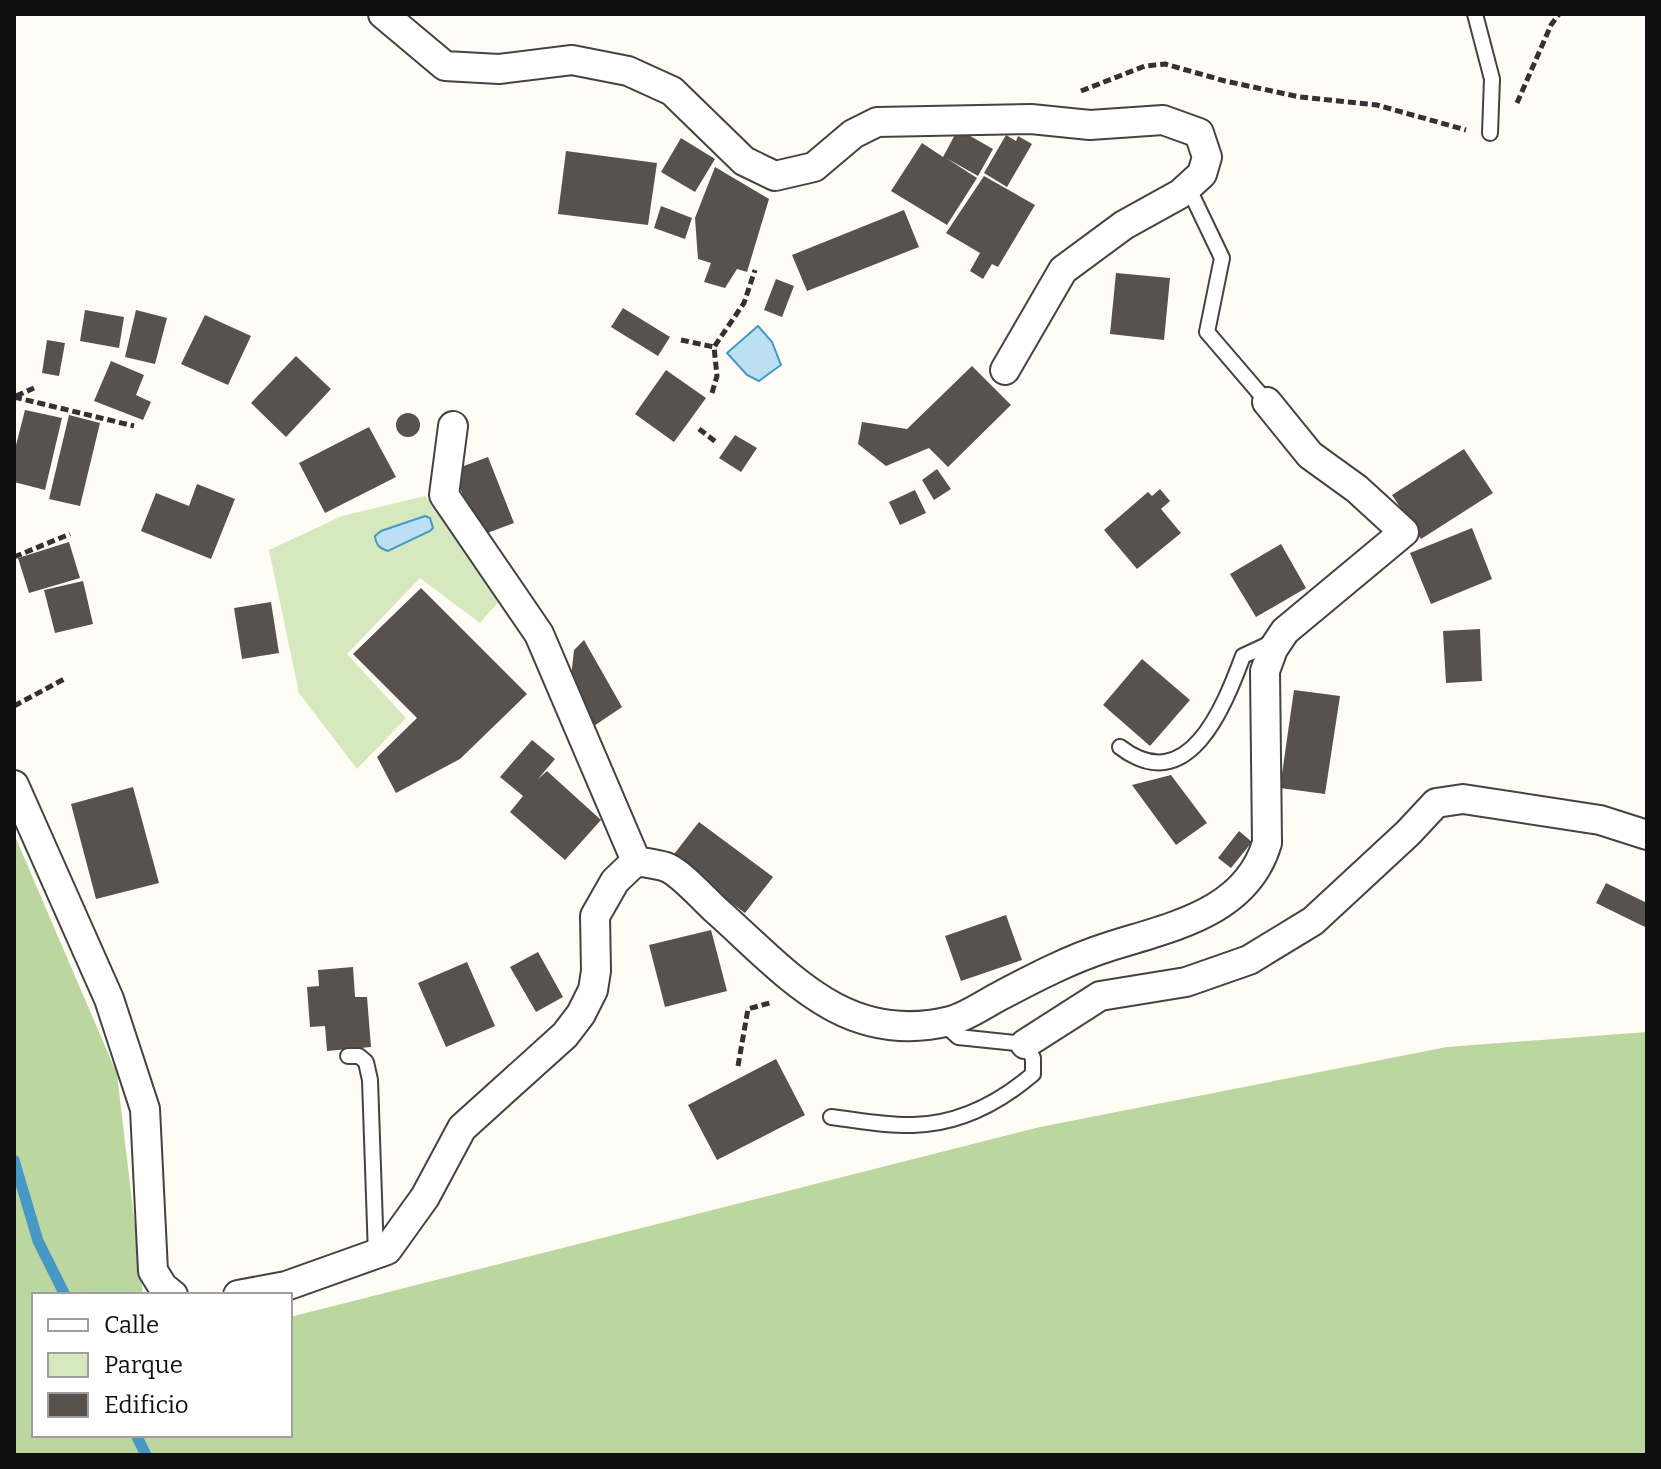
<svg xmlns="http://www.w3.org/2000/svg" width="1661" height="1469" font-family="Bitter,serif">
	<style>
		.green { fill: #d6e8be }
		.forest { fill: #bbd79f }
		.water { fill: #bbe0f3; stroke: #4698c5; stroke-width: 2 }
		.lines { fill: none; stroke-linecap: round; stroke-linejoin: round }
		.stream { stroke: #4698c5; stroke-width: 11 }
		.building { fill: #58514d }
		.lane-casing { stroke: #434343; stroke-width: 18 }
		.street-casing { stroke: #434343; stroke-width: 32 }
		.path { stroke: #323232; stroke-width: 5; stroke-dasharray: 8 4; stroke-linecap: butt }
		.lane { stroke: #fff; stroke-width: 14 }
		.street { stroke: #fff; stroke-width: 28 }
	</style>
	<rect width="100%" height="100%" fill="#fefcf4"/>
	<path class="green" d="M425 496 501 599 480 623 420 578 347 654 406 718 357 769 299 693 269 550 342 516Z"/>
	<path class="forest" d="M14 834 117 1074 143 1295H34V1435H290V1317L1040 1127 1447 1047 1647 1032V1455H14Z"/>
	<path class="water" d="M758 326 772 342 781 365 759 381 747 375 727 353Z
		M425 516 430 518 433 528 430 531 388 551C379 548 376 545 375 536L381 531Z"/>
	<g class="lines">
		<path class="stream" d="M14 1160 38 1241 65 1295
			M136 1435 146 1455"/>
	</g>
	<path class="building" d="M958 129 993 149 978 176 946 158 977 178 947 225 891 191 922 143 943 157Z
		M1006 135 1016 141 1018 136 1032 144 1007 187 984 173Z
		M681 138 715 159 695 192 661 172Z
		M566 151 657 163 648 225 558 214Z
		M715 167 769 199 747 272 737 269 725 288 704 282 711 263 698 259 695 218Z
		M984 176 1035 205 998 267 992 264 983 279 970 271 980 253 946 233Z
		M661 206 692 218 685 239 654 228Z
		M904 210 919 247 807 291 792 255Z
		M1116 273 1170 278 1164 340 1110 334Z
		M776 279 794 286 782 317 764 310Z
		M623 308 670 337 658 356 611 327Z
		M85 310 124 317 119 348 80 341Z
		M136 310 167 318 155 364 125 357Z
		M205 315 251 336 228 385 181 364Z
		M47 340 65 343 59 376 42 373Z
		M296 356 331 389 286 437 251 403Z
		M111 361 144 375 136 395 151 402 143 420 94 401Z
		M972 366 1011 405 948 467 929 448 886 466 858 444 862 422 907 429Z
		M666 370 706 398 674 442 635 414Z
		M25 410 62 418 45 490 14 482V453Z
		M396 425a12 12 0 1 1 24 0a12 12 0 1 1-24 0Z
		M69 415 100 423 80 506 49 499Z
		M369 427 396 477 325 513 299 463Z
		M735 435 757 448 741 472 719 458Z
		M1464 449 1493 493 1421 539 1392 495Z
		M488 457 514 523 479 536 453 470Z
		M937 469 951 489 934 500 922 480Z
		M197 484 235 499 211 559 141 531 156 493 189 506Z
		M1160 489 1170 501 1161 509 1181 533 1137 569 1104 530 1148 492 1152 496Z
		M915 490 926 513 900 525 889 502Z
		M1472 528 1492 579 1431 604 1410 553Z
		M69 542 80 578 29 593 18 558Z
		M1281 544 1306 588 1256 617 1230 574Z
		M83 581 93 624 55 633 44 590Z
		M421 588 527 694 460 759 396 793 377 757 417 718 353 654Z
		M271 602 279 653 242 659 234 608Z
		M1480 629 1482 681 1446 683 1443 631Z
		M584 640 622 707 591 728 570 686 574 650Z
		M1142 659 1190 700 1150 746 1103 705Z
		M1294 690 1340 696 1325 794 1280 788Z
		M532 740 555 759 538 779 547 771 601 820 565 860 510 812 523 796 500 777Z
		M1171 775 1207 823 1176 845 1132 785Z
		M133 787 159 883 96 899 71 804Z
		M699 822 773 877 745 913 671 858Z
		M1239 831 1252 842 1231 868 1218 858Z
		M1606 883 1647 903V928L1596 903Z
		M1006 915 1022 960 961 981 945 936Z
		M711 930 727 991 665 1007 649 945Z
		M538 952 563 997 536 1012 510 967Z
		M467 962 495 1026 446 1047 418 983Z
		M353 967 355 997H367L371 1047 327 1051 325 1026 310 1027 307 987 319 986 318 970Z
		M776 1059 805 1115 717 1160 688 1105Z"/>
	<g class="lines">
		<g class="lane-casing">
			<path id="lane" d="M1475 14 1492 79 1490 133
				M1188 187 1222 258 1207 332 1267 402
				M1120 747C1188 799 1224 707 1243 656L1273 642
				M348 1056H359L366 1062 370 1080 376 1255
				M831 1117C857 1120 886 1126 913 1125 958 1124 999 1103 1033 1074V1058L1025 1044 958 1037 943 1023"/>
		</g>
		<g class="street-casing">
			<path id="street" d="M383 14 445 66 499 69 572 60 628 71 672 91 744 161 775 176 814 167 853 134 877 122 1031 119 1090 125 1163 120 1199 133 1207 157 1202 174 1180 194 1124 225 1063 270 1005 370
				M453 426 444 495 539 634 636 861
				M14 785 109 999 145 1109 153 1271 163 1287 173 1295
				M1025 1044 1100 996 1186 982 1249 960 1313 921 1408 833 1436 803 1463 799 1600 820 1647 835
				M238 1295 286 1286 387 1250 425 1197 462 1128 565 1035 581 1014 593 990 596 971 595 916 615 881 636 861C646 863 657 864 666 867 680 872 704 899 716 910 786 972 844 1047 950 1021 966 1017 983 1005 998 997 1034 978 1070 959 1108 947 1170 927 1246 914 1267 843L1265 671 1273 649 1285 631 1404 532 1357 489 1310 455 1267 402"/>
		</g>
		<path class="path" d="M1081 91 1145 66 1165 64 1225 81 1300 97 1377 105 1466 130
			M1517 103 1551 25 1559 14
			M681 340 714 347
			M712 393 717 376 714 347 744 303 755 270
			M16 396 34 388
			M14 397 134 426
			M699 429 716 442
			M14 557 70 534
			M14 706 66 678
			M738 1066 748 1009 773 1002"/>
		<use href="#lane" class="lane"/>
		<use href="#street" class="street"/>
	</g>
	<rect width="1661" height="1469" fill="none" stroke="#101010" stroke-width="32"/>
	<rect x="32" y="1293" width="260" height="144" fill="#ffffff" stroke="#9f9f9f" stroke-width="2"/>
	<rect x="48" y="1319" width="40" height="12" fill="#ffffff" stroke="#9f9f9f" stroke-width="2"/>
	<text x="104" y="1333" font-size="24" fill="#101010">Calle</text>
	<rect x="48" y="1353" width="40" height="24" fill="#d6e8be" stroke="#9f9f9f" stroke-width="2"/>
	<text x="104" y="1373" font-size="24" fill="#101010">Parque</text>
	<rect x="48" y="1393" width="40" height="24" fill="#58514d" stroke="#9f9f9f" stroke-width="2"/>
	<text x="104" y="1413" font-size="24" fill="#101010">Edificio</text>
</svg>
